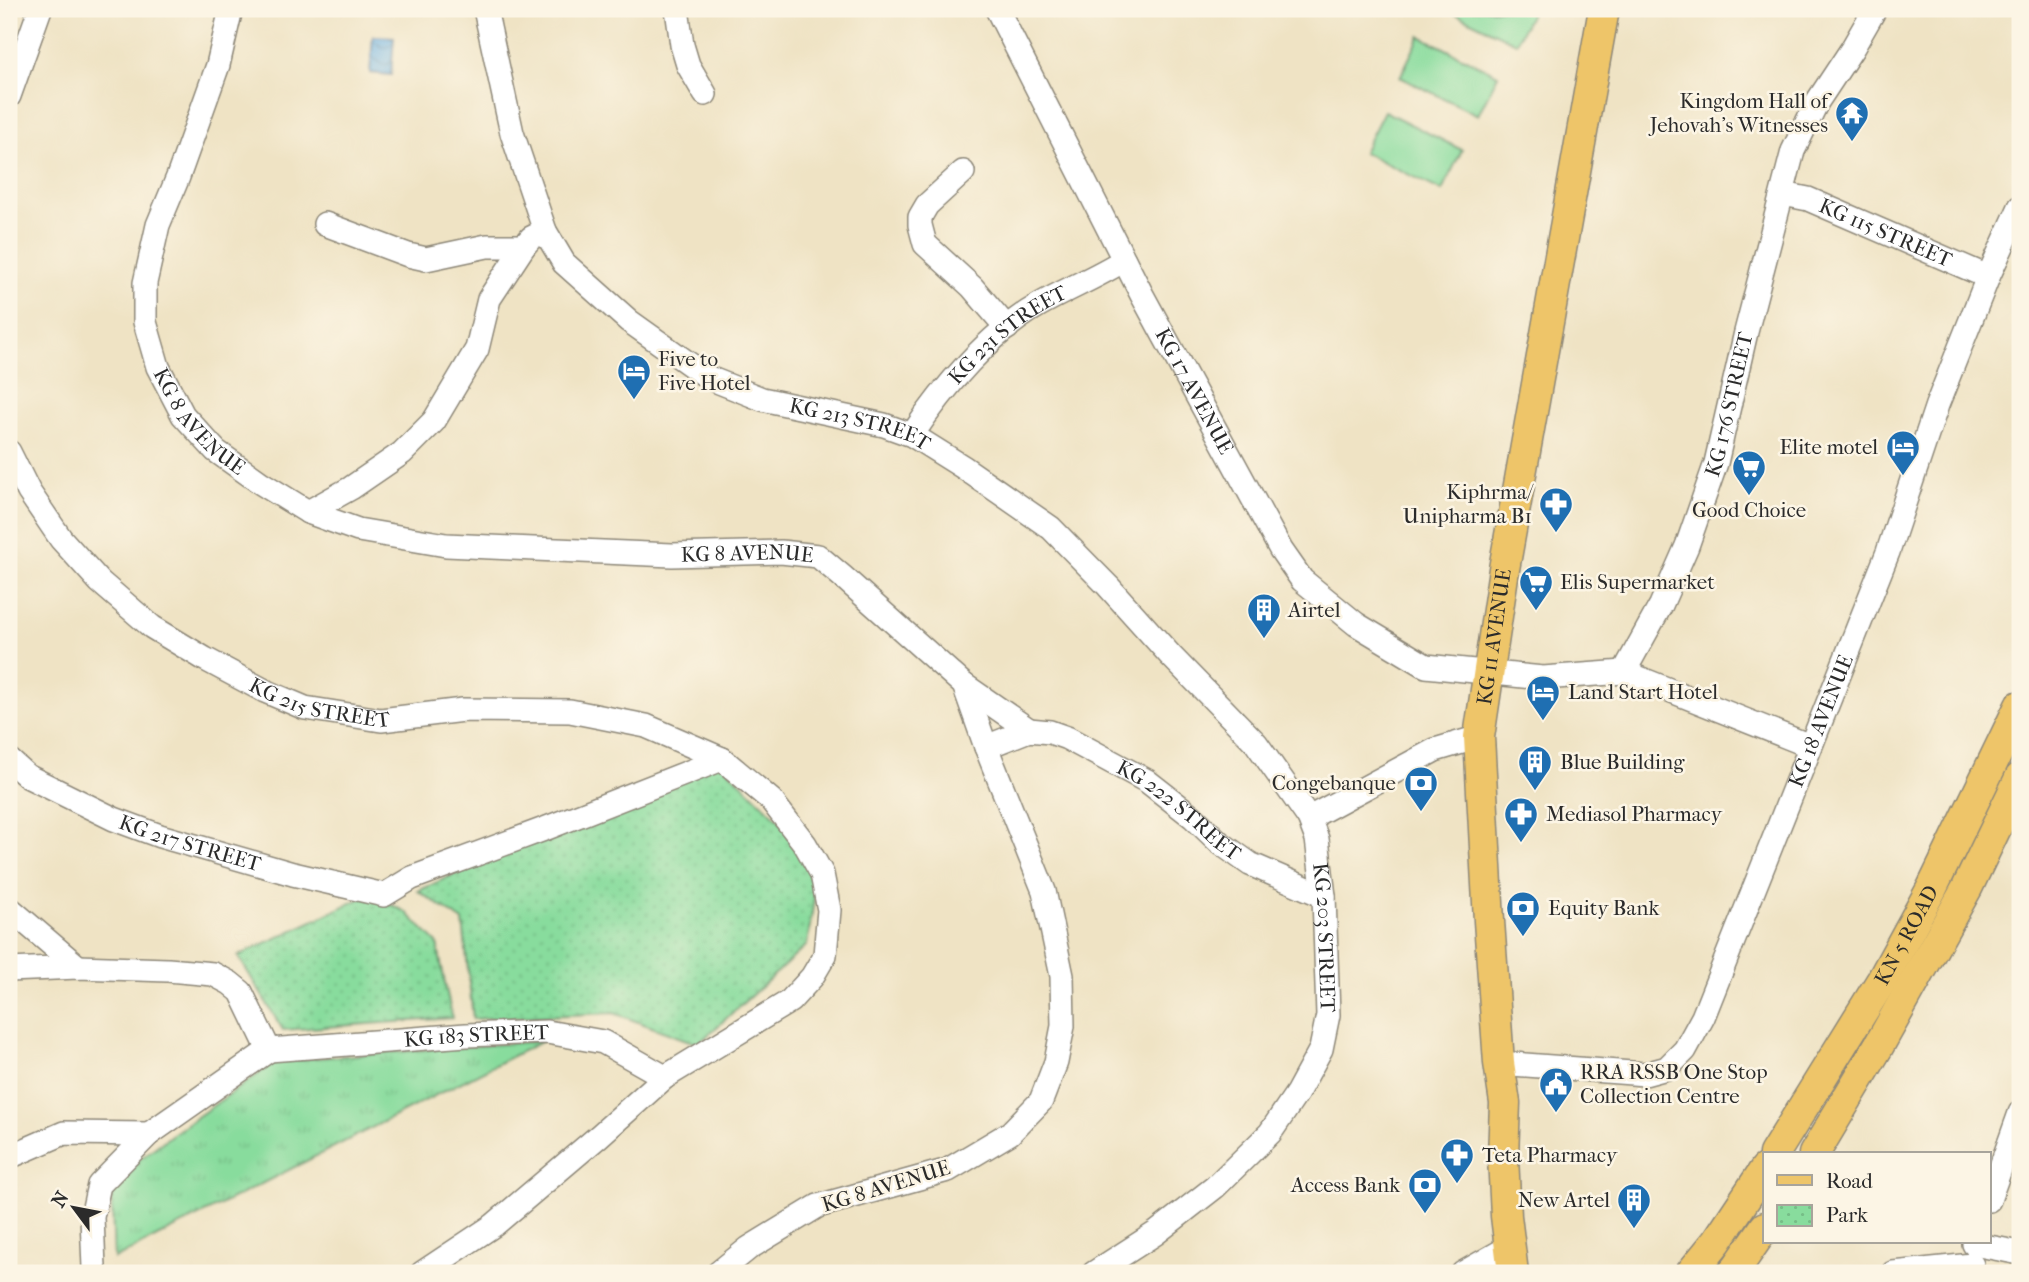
<svg xmlns="http://www.w3.org/2000/svg" width="2029" height="1282" font-family="'IM FELL French Canon',serif">
	<style>
		.grass { fill: url(#grass-tufts); stroke: #5a8464; stroke-width: 2 }
		.park { fill: url(#park-dots); stroke: #5a8464; stroke-width: 2 }
		.pitch { fill: #88dc9d; stroke: #5a8464; stroke-width: 2 }
		.water { fill: url(#water-waves); stroke: #4c6e86; stroke-width: 2 }
		.lines { fill: none; stroke-linecap: round; stroke-linejoin: round }
		.minor-casing { stroke: #8d8778; stroke-width: 26 }
		.major-casing { stroke: #8d8778; stroke-width: 33 }
		.minor { stroke: #fff; stroke-width: 23 }
		.major { stroke: #eec569; stroke-width: 30 }
		.labels { text-anchor: middle; dominant-baseline: central; stroke-width: 5; stroke-linejoin: round; paint-order: stroke }
		.poi-label { font-size: 21px; fill: #2b2b2b; stroke: #fcf5e5; text-anchor: start }
		.street-label { font-size: 21px; fill: #2b2b2b; stroke: #fcf5e5 }
	</style>
	<defs>
		<pattern id="grass-tufts" width="24" height="20" patternUnits="userSpaceOnUse" patternTransform="scale(1.75)"><rect width="24" height="20" fill="#88dc9d"/><path d="M3 7l-1-3M5 7V3M7 7l1-3M15 17l-1-3M17 17v-4M19 17l1-3" fill="none" stroke="#76bd87"/></pattern>
		<pattern id="park-dots" width="8" height="8" patternUnits="userSpaceOnUse" patternTransform="scale(1.75)"><rect width="8" height="8" fill="#88dc9d"/><path d="M2 2h.1M6 6h.1" fill="none" stroke="#76bd87" stroke-width="1.8" stroke-linecap="round"/></pattern>
		<pattern id="water-waves" width="16" height="10" patternUnits="userSpaceOnUse" patternTransform="scale(1.75)"><rect width="16" height="10" fill="#6cb1e2"/><path d="M0 5q4-4 8 0t8 0" fill="none" stroke="#5990b7"/></pattern>
	</defs>
	<rect width="100%" height="100%" fill="#fcf5e5"/>
	<filter id="ink" filterUnits="userSpaceOnUse"><feTurbulence type="fractalNoise" baseFrequency=".0143" numOctaves="2"/><feDisplacementMap in="SourceGraphic" scale="14" xChannelSelector="R" yChannelSelector="G"/><feConvolveMatrix kernelMatrix="1 2 1 2 8 2 1 2 1" color-interpolation-filters="sRGB"/></filter>
	<filter id="wash" filterUnits="userSpaceOnUse"><feTurbulence type="fractalNoise" baseFrequency=".00686" numOctaves="4" result="noise"/><feDisplacementMap in="SourceGraphic" scale="28" xChannelSelector="R" yChannelSelector="G"/><feGaussianBlur stdDeviation="1.57" result="paint"/><feColorMatrix in="noise" values="0 0 0 0 0 0 0 0 0 0 0 0 0 0 0 0 0 1.4 0 .05"/><feComposite in="paint" operator="in"/></filter>
	<g filter="url(#wash)">
		<rect width="100%" height="100%" fill="#efe3c4"/>
		<path class="grass" d="M546 1039 114 1259 111 1181 174 1133 277 1061 528 1042Z"/>
		<path class="park" d="M713 755 820 860 807 945 698 1044 614 1013 473 1019 463 921 418 891Z
			M370 894 406 912 437 943 452 1018 283 1030 238 956Z"/>
		<path class="pitch" d="M1446 9H1533L1516 43Z
			M1420 36 1498 75 1478 115 1400 77Z
			M1384 111 1462 150 1442 191 1363 152Z"/>
		<path class="water" d="M373 36 394 37 391 75 370 73Z"/>
	</g>
	<g filter="url(#ink)">
		<g class="lines">
			<g class="minor-casing">
				<g id="minor">
					<path id="s1" d="M231 9 218 65 178 177 158 225 145 283V322L158 367 183 415 216 451 261 483 308 512 358 530 446 545 672 555 781 552 818 556 843 577 964 685 986 747 1044 891 1062 976 1063 1026 1056 1062 1041 1101 1010 1133 948 1170 818 1206 749 1248 718 1273"/>
					<path id="s2" d="M485 9 512 133 545 231 564 263 629 321 709 378 762 399 884 425 912 435 963 467 1051 528 1108 586 1171 656 1256 743 1309 818 1317 839 1324 896 1328 1015 1321 1049 1297 1093 1270 1133 1215 1187 1156 1233 1094 1273"/>
					<path d="M677 9 682 45 688 65 705 94"/>
					<path id="s3" d="M997 9 1142 295 1281 550 1302 580 1356 624 1426 666 1543 678 1624 672 1810 746"/>
					<path d="M9 96 40 9"/>
					<path d="M963 172 927 205 920 217V225L925 244 972 287 1007 328"/>
					<path id="s4" d="M1783 194 1808 199 1988 277"/>
					<path d="M325 224 408 255 426 259 487 246H524"/>
					<path id="s5" d="M912 435C943 388 990 333 1039 305 1067 289 1097 277 1124 260"/>
					<path id="s6" d="M9 452 29 492 61 539 100 582 152 627 205 659 265 691 305 708 381 720 463 710 570 711 646 726 722 759 771 800 805 844 822 874 829 910 825 955 812 977 790 1001 665 1077 599 1136 494 1225 422 1273"/>
					<path d="M308 512 351 488 402 453 434 421 477 349 489 299 524 246 531 238 545 231"/>
					<path id="s7" d="M1624 672 1661 605 1687 546 1716 463 1746 332 1793 151 1817 102 1852 49 1875 9"/>
					<path d="M964 685 1029 730"/>
					<path id="s8" d="M986 747 1029 730 1050 732 1067 738 1147 781 1193 817 1219 842 1250 864 1324 896"/>
					<path id="s9" d="M9 760 27 776 114 819 160 836 293 874 384 895 412 878 547 828 722 759"/>
					<path d="M1309 818 1435 750 1479 737"/>
					<path d="M9 908 78 967"/>
					<path d="M9 970 78 967 168 970 213 974 230 983 241 992 269 1050"/>
					<path id="s10" d="M269 1050 466 1035 547 1032 603 1042 665 1077"/>
					<path id="s11" d="M1499 1063 1645 1074 1667 1068 1685 1050 1703 1017 1888 552 1937 405 1988 277 2020 207"/>
					<path d="M9 1157 64 1133 149 1134"/>
					<path d="M1989 1200 2020 1113"/>
					<path d="M1974 1244 2020 1253"/>
					<path d="M96 1273 94 1268 92 1217 99 1185 149 1134 269 1050"/>
					<path d="M1463 1273 1509 1247"/>
					<path d="M1893 1273 1972 1265"/>
				</g>
			</g>
			<g class="major-casing">
				<g id="major">
					<path id="s12" d="M1774 1154 1882 980 1932 888 2020 706"/>
					<path d="M1814 1154 1878 1047 1967 888 2020 778"/>
					<path id="s13" d="M1513 1273 1506 1216 1503 1157 1505 1103 1499 1063 1489 921 1479 737 1504 569 1604 9"/>
					<path d="M1691 1273 1717 1241 1765 1169"/>
					<path d="M1733 1273 1765 1227"/>
				</g>
			</g>
			<use href="#minor" class="minor"/>
			<use href="#major" class="major"/>
		</g>
	</g>
	<defs>
		<g id="temple-pin" transform="scale(1.75)"><path d="M0 17L-7.5 6A9.5 9.5 0 1 1 7.5 6Z" fill="#1f6fb2" stroke="#fcf5e5"/><path d="M0-6L5-2H3V0L6.5 2.5H4V6H1.5V3h-3V6H-4V2.5H-6.5L-3 0V-2H-5Z" fill="#fff"/></g>
		<g id="hotel-pin" transform="scale(1.75)"><path d="M0 17L-7.5 6A9.5 9.5 0 1 1 7.5 6Z" fill="#1f6fb2" stroke="#fcf5e5"/><path d="M-6-4.5h1.5V1H6V5H4.5V3h-9V5H-6ZM-4 0a1.8 1.8 0 1 1 3.6 0ZM.5 0V-2.5h3Q6-2.5 6 0Z" fill="#fff"/></g>
		<g id="supermarket-pin" transform="scale(1.75)"><path d="M0 17L-7.5 6A9.5 9.5 0 1 1 7.5 6Z" fill="#1f6fb2" stroke="#fcf5e5"/><path d="M-6-5.5h2.5l.6 2H6L4.5 2H-2.5L-4.4-4H-6ZM-1.5 3.2a1.3 1.3 0 1 0 .1 0ZM3 3.2a1.3 1.3 0 1 0 .1 0Z" fill="#fff"/></g>
		<g id="pharmacy-pin" transform="scale(1.75)"><path d="M0 17L-7.5 6A9.5 9.5 0 1 1 7.5 6Z" fill="#1f6fb2" stroke="#fcf5e5"/><path d="M-2-6h4v4h4v4h-4v4h-4v-4h-4v-4h4Z" fill="#fff"/></g>
		<g id="building-pin" transform="scale(1.75)"><path d="M0 17L-7.5 6A9.5 9.5 0 1 1 7.5 6Z" fill="#1f6fb2" stroke="#fcf5e5"/><path d="M-4-6H4V6H1V3H-1V6H-4ZM-2.5-4.3h1.7v1.8h-1.7ZM.8-4.3h1.7v1.8H.8ZM-2.5-1h1.7V.8h-1.7ZM.8-1h1.7V.8H.8Z" fill="#fff"/></g>
		<g id="bank-pin" transform="scale(1.75)"><path d="M0 17L-7.5 6A9.5 9.5 0 1 1 7.5 6Z" fill="#1f6fb2" stroke="#fcf5e5"/><path d="M-6-4H6V4H-6ZM0-2.3a2.3 2.3 0 1 0 0 4.6a2.3 2.3 0 1 0 0-4.6Z" fill="#fff"/></g>
		<g id="civic-pin" transform="scale(1.75)"><path d="M0 17L-7.5 6A9.5 9.5 0 1 1 7.5 6Z" fill="#1f6fb2" stroke="#fcf5e5"/><path d="M-.6-6.5H3V-4.5H.6V-3L4-1V1h2V6H-6V1h2V-1L-.6-3ZM-1.2 2.5V6h2.4V2.5Z" fill="#fff"/></g>
	</defs>
	<g fill-rule="evenodd">
		<use href="#temple-pin" x="1852" y="113"/>
		<use href="#hotel-pin" x="634" y="371"/>
		<use href="#hotel-pin" x="1903" y="447"/>
		<use href="#supermarket-pin" x="1749" y="467"/>
		<use href="#pharmacy-pin" x="1556" y="504"/>
		<use href="#supermarket-pin" x="1536" y="582"/>
		<use href="#building-pin" x="1264" y="610"/>
		<use href="#hotel-pin" x="1543" y="692"/>
		<use href="#building-pin" x="1535" y="762"/>
		<use href="#bank-pin" x="1421" y="783"/>
		<use href="#pharmacy-pin" x="1521" y="814"/>
		<use href="#bank-pin" x="1523" y="908"/>
		<use href="#civic-pin" x="1556" y="1084"/>
		<use href="#pharmacy-pin" x="1457" y="1155"/>
		<use href="#bank-pin" x="1425" y="1185"/>
		<use href="#building-pin" x="1634" y="1200"/>
	</g>
	<g class="labels">
		<g class="poi-label">
			<text x="1828" y="101" text-anchor="end">Kingdom Hall of<tspan x="1828" dy="24">Jehovah's Witnesses</tspan></text>
			<text x="658" y="359">Five to<tspan x="658" dy="24">Five Hotel</tspan></text>
			<text x="1878" y="447" text-anchor="end">Elite motel</text>
			<text x="1532" y="492" text-anchor="end">Kiphrma/<tspan x="1532" dy="24">Unipharma B1</tspan></text>
			<text x="1749" y="510" text-anchor="middle">Good Choice</text>
			<text x="1560" y="582">Elis Supermarket</text>
			<text x="1288" y="610">Airtel</text>
			<text x="1568" y="692">Land Start Hotel</text>
			<text x="1560" y="762">Blue Building</text>
			<text x="1396" y="783" text-anchor="end">Congebanque</text>
			<text x="1546" y="814">Mediasol Pharmacy</text>
			<text x="1548" y="908">Equity Bank</text>
			<text x="1580" y="1072">RRA RSSB One Stop<tspan x="1580" dy="24">Collection Centre</tspan></text>
			<text x="1482" y="1155">Teta Pharmacy</text>
			<text x="1400" y="1185" text-anchor="end">Access Bank</text>
			<text x="1610" y="1200" text-anchor="end">New Artel</text>
		</g>
		<g class="street-label">
			<text stroke="none"><textPath href="#s4" startOffset="110">KG 115 STREET</textPath></text>
			<text stroke="none"><textPath href="#s5" startOffset="140">KG 231 STREET</textPath></text>
			<text stroke="none"><textPath href="#s3" startOffset="430">KG 17 AVENUE</textPath></text>
			<text stroke="none"><textPath href="#s7" startOffset="289">KG 176 STREET</textPath></text>
			<text stroke="none"><textPath href="#s1" startOffset="443">KG 8 AVENUE</textPath></text>
			<text stroke="none"><textPath href="#s2" startOffset="611">KG 213 STREET</textPath></text>
			<text stroke="none"><textPath href="#s1" startOffset="1031">KG 8 AVENUE</textPath></text>
			<text stroke="none"><textPath href="#s13" startOffset="639">KG 11 AVENUE</textPath></text>
			<text stroke="none"><textPath href="#s6" startOffset="415">KG 215 STREET</textPath></text>
			<text stroke="none"><textPath href="#s11" startOffset="551">KG 18 AVENUE</textPath></text>
			<text stroke="none"><textPath href="#s8" startOffset="219">KG 222 STREET</textPath></text>
			<text stroke="none"><textPath href="#s9" startOffset="201">KG 217 STREET</textPath></text>
			<text stroke="none"><textPath href="#s12" startOffset="256">KN 5 ROAD</textPath></text>
			<text stroke="none"><textPath href="#s2" startOffset="1342">KG 203 STREET</textPath></text>
			<text stroke="none"><textPath href="#s10" startOffset="208">KG 183 STREET</textPath></text>
			<text transform="translate(886 1186) rotate(-17)">KG 8 AVENUE</text>
		</g>
	</g>
	<rect width="2029" height="1282" fill="none" stroke="#fcf5e5" stroke-width="35"/>
	<rect x="1763" y="1152" width="228" height="91" fill="#fcf5e5" stroke="#a8a49b" stroke-width="2"/>
	<rect x="1777" y="1175" width="35" height="10" fill="#eec569" stroke="#a8a49b" stroke-width="2"/>
	<text x="1826" y="1188" font-size="21" fill="#2b2b2b">Road</text>
	<rect x="1777" y="1205" width="35" height="21" fill="url(#park-dots)" stroke="#a8a49b" stroke-width="2"/>
	<text x="1826" y="1222" font-size="21" fill="#2b2b2b">Park</text>
	<g transform="translate(74 1208) rotate(302)" stroke="#fcf5e5" stroke-width="5" paint-order="stroke">
	<path d="M0-5L12 26L0 18L-12 26Z" fill="#2b2b2b"/>
	<text y="-10" font-size="19" font-weight="bold" text-anchor="middle" fill="#2b2b2b">N</text>
	</g>
</svg>
